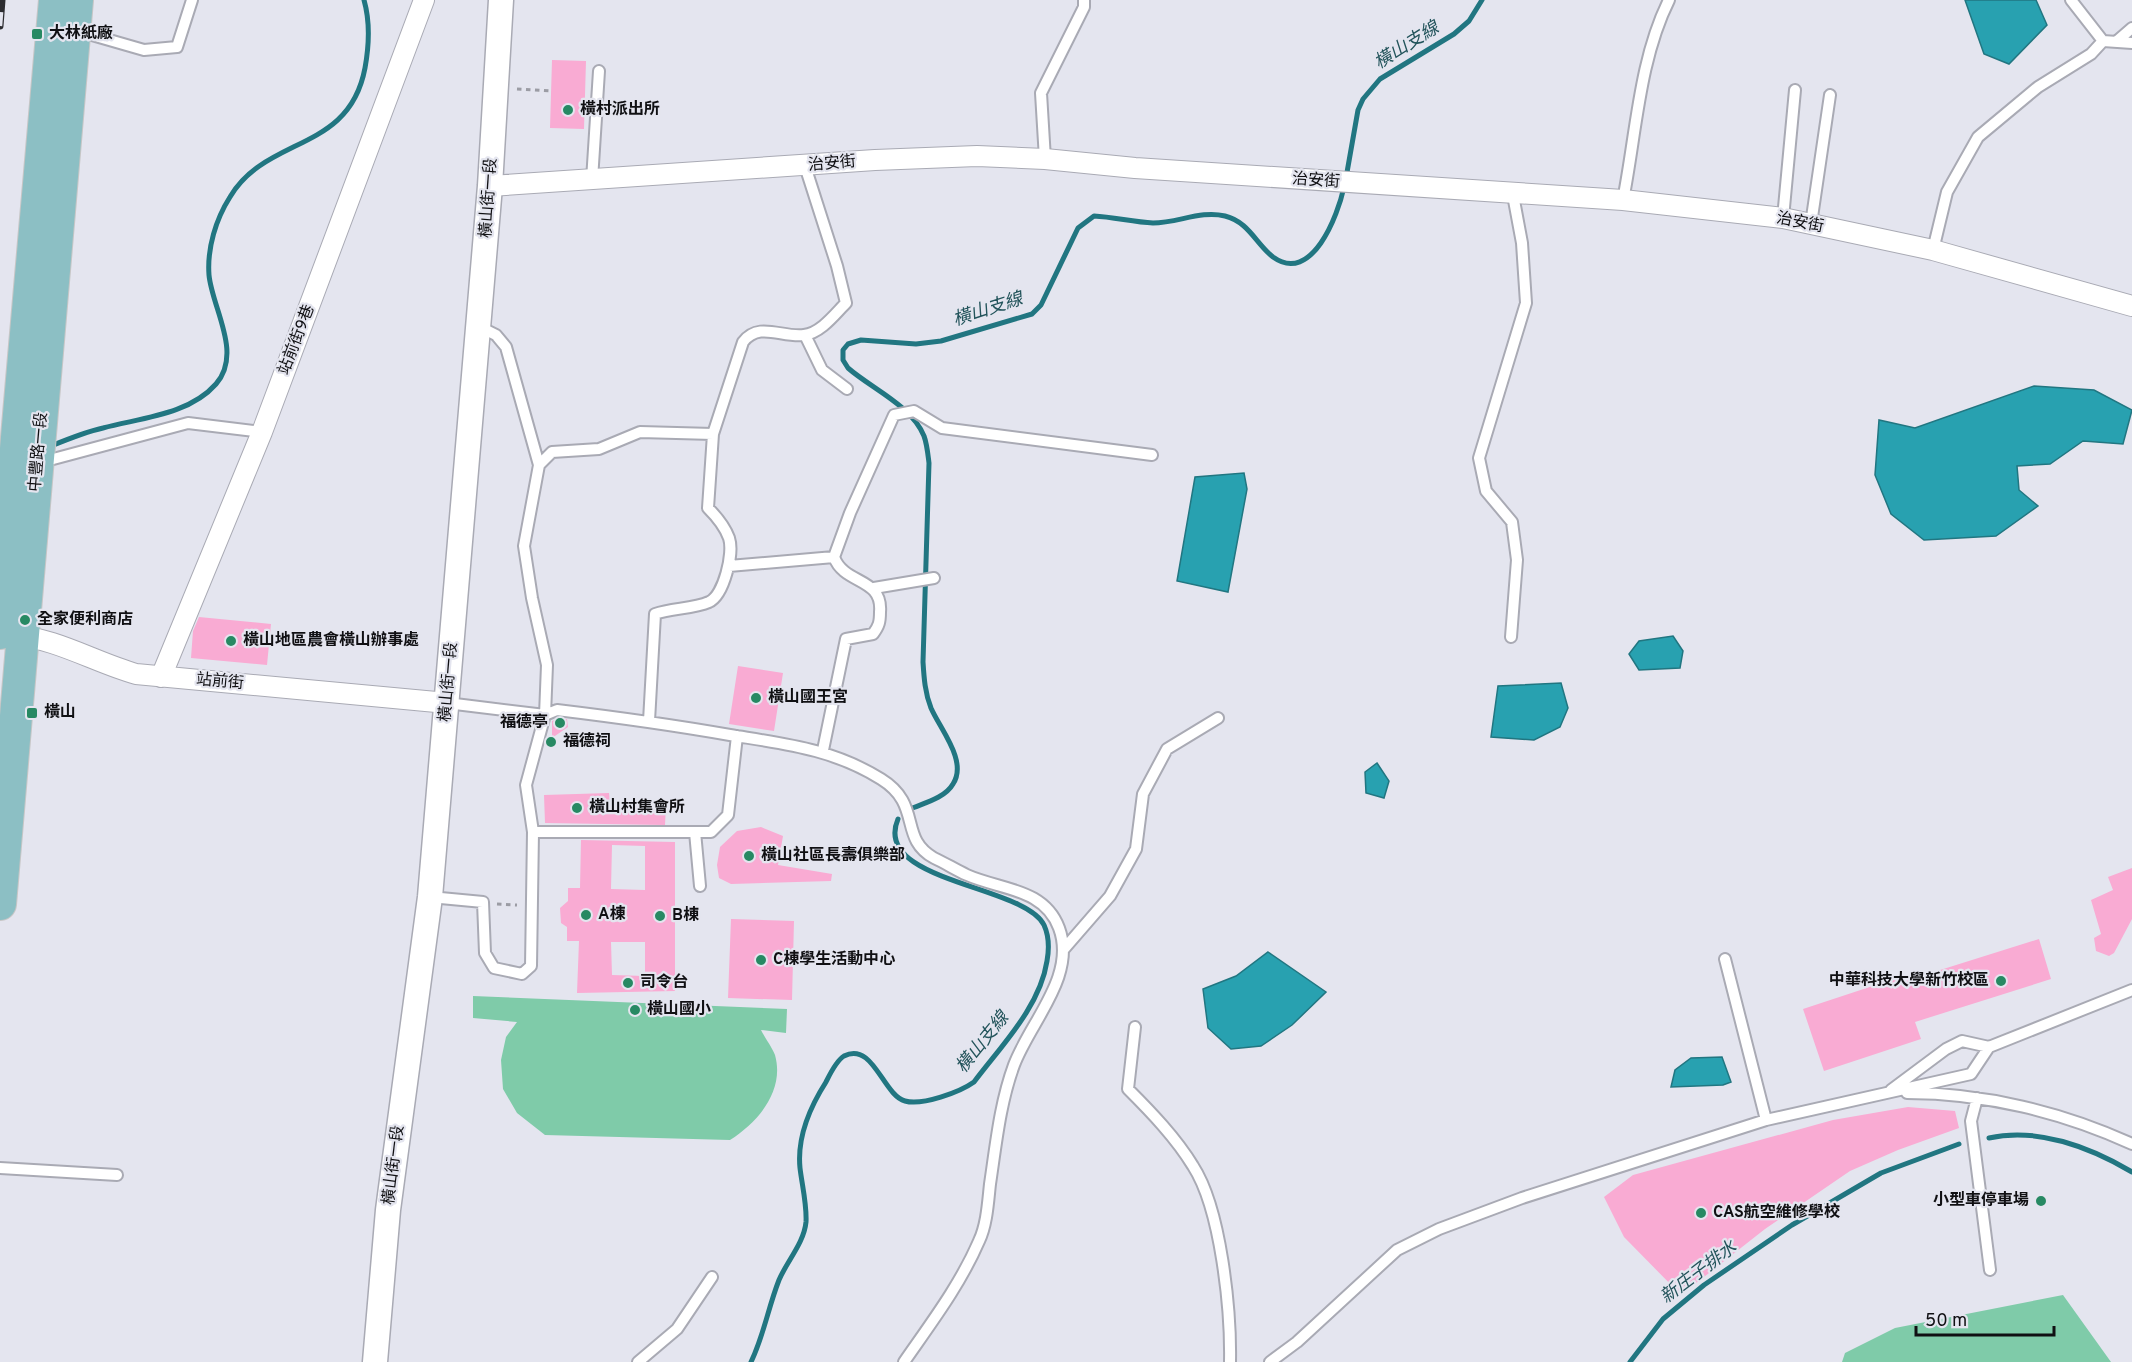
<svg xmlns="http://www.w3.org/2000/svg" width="2132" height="1362" font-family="Overpass,'Noto Sans TC',sans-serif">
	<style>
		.green { fill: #7fcba9 }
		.water { fill: #28a1b0; stroke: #217681; stroke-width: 1.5 }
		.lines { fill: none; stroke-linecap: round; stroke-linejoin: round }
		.stream { stroke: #217681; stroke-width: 5 }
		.building { fill: #f9abd3; fill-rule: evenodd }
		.service-casing { stroke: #a9aab4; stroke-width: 14 }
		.minor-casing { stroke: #a9aab4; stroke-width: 22 }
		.tertiary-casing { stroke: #a9aab4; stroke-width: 27 }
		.primary-casing { stroke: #c6c6c6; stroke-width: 34 }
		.path { stroke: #9b9ca4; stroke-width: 3; stroke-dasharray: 4.5 4.5; stroke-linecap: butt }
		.service { stroke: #fff; stroke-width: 10 }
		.minor { stroke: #fff; stroke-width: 20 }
		.tertiary { stroke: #fff; stroke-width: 24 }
		.primary { stroke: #8cbfc4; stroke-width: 32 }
		.rail-casing { stroke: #2c2c30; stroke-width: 7 }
		.rail { stroke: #e4e5ef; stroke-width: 4.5; stroke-dasharray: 14; stroke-linecap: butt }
		.poi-dot { fill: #278963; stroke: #e4e5ef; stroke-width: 2 }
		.labels { text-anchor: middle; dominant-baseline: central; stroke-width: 4.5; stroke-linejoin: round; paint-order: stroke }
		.poi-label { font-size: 16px; font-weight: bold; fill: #101013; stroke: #e4e5ef; text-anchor: start }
		.street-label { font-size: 16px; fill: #101013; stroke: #e4e5ef }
		.water-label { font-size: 18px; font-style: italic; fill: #23545b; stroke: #e4e5ef }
	</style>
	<rect width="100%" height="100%" fill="#e4e5ef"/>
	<path class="green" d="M473 996 787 1009 786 1033 761 1030C765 1038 772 1047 775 1055 785 1091 758 1122 730 1140L545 1135 517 1113 503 1089 501 1060 506 1037 517 1022 473 1018Z
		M2063 1295 2111 1362H1842L1845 1353 1895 1328Z"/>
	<path class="water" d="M1965 0H2036L2047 25 2009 64 1984 54Z
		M2034 386 2094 390 2132 410 2123 444 2083 441 2050 464 2017 466 2019 490 2038 506 1996 536 1924 540 1891 514 1875 475 1879 420 1915 428Z
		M1244 473 1247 489 1228 592 1177 581 1195 477Z
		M1673 636 1683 651 1680 668 1639 670 1629 654 1639 641Z
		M1561 683 1568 708 1560 727 1534 740 1491 737 1498 686Z
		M1377 763 1389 781 1384 798 1366 793 1365 772Z
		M1268 952 1326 992 1292 1025 1261 1046 1231 1049 1208 1028 1203 989 1236 976Z
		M1722 1057 1731 1082 1723 1085 1671 1087 1675 1070 1691 1058Z"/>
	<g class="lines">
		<path class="stream" d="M1346 178 1358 110 1363 99 1380 79 1454 34 1469 21 1482 0
			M51 446C68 439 85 432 103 428 140 418 189 415 216 384 243 353 212 308 209 275 207 248 216 219 230 197 267 135 349 153 365 68 369 46 370 21 364 0
			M910 809C924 803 945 798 953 784 968 761 940 729 931 708 925 693 924 678 923 662L929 463C928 455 927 444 924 436 911 405 872 389 848 368L843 360V350L848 344 861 340 916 344 941 341 1032 314 1041 305 1078 228 1094 216C1114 217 1133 222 1153 223 1178 223 1201 210 1225 216 1249 222 1256 244 1273 257 1312 285 1338 215 1344 187
			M1989 1138C2037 1127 2090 1147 2132 1172
			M751 1362C764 1335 768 1308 779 1280 787 1261 804 1243 806 1222 807 1205 802 1185 800 1168 797 1138 810 1107 826 1082 830 1074 836 1061 844 1056 873 1041 883 1095 905 1101 922 1106 960 1092 974 1082 1001 1046 1040 1007 1047 961 1049 950 1049 936 1044 925 1025 885 871 882 898 819
			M1630 1362 1663 1319 1704 1285 1792 1225 1881 1173 1959 1144"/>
	</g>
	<path class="building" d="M552 60 586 61 584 129 550 128Z
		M199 617 271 624 267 665 191 658 193 631Z
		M738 666 783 673 774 731 729 724Z
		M558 718 567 719 568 727 552 738V721Z
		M609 793 610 804 666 805 665 825 545 823 544 795Z
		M761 827 783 836 778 865 832 874 831 881 731 884 719 878 717 865 720 847 737 831Z
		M581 840 675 842V991L577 993 579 941H567V927L561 923 560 908 568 901V888H580ZM612 845 645 846V890L611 889ZM611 942H645V976L612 975Z
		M2132 868V919L2114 953 2109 956 2096 951 2094 938 2101 934 2091 900 2113 890 2108 877Z
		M731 919 794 921 792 1000 728 998Z
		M2039 939 2051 979 1915 1022 1921 1039 1824 1071 1803 1009 1900 977 1902 982Z
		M1908 1107 1955 1111 1959 1128 1898 1150 1850 1171 1765 1229 1681 1295 1624 1237 1604 1197 1633 1175 1833 1120Z"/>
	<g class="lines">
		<g class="service-casing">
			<path id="service" d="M78 31 144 50 177 47 192 0
				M2103 41 2132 43
				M2117 41 2132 28
				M1045 159 1041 93 1084 7V0
				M592 180 599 71
				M1623 200C1636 135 1639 60 1669 0
				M1783 218 1795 90
				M1811 224 1830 95
				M1933 250 1947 192 1978 137 2038 87 2091 54 2103 41 2071 0
				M478 326 496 335 506 347 539 465
				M805 335 822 370 847 389
				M42 462 188 423 262 432
				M834 557 850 513 894 415 914 411 942 428 1152 455
				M729 566 834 557C844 585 883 577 880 612 880 622 879 626 873 634L846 639 823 750
				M874 588 934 578
				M1511 637 1517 560 1512 522 1486 491 1479 458 1526 303 1522 243 1513 195
				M447 703 545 715 557 710C615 717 673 725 730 735 785 744 833 749 881 779 923 805 898 838 934 858 945 863 956 870 967 875 1001 890 1044 888 1059 928 1077 976 1030 1022 1014 1065 1000 1103 996 1144 990 1184 988 1202 987 1224 979 1241 960 1285 931 1323 904 1362
				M649 721 655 614C672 608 693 609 709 602 724 595 734 553 729 538 725 527 716 516 708 508L713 434 743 342C759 321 782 338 804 335 821 333 835 314 846 303L837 266 805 166
				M533 832H711L728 815 737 736
				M695 832 700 886
				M430 897 483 902 485 953 494 968 522 974 531 966 533 832 526 785 545 715 547 665 532 598 524 546 539 465 552 452 599 449 640 432 713 434
				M1064 949 1110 896 1136 849 1143 794 1167 749 1218 718
				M1725 959 1766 1120
				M1135 1027 1128 1089C1151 1112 1176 1138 1193 1166 1221 1209 1231 1310 1230 1362
				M1891 1090 1946 1049 1962 1041 1989 1047 2132 990
				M1907 1093C1984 1093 2062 1112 2132 1144
				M1977 1098 1971 1121 1990 1270
				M0 1168 117 1175
				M638 1362 677 1329 712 1277
				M1270 1362 1297 1342 1397 1250 1439 1229 1522 1198 1766 1120 1971 1074 1989 1047"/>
		</g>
		<g class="minor-casing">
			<path id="minor" d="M490 186 875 160 977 156 1045 159 1135 168 1623 200 1783 218 1933 250 2132 306
				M12 635C56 638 94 662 136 674L447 703
				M161 677 262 432 424 0"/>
		</g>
		<g class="tertiary-casing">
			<path id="tertiary" d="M375 1362 388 1210 430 897 490 186 501 0"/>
		</g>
		<g class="primary-casing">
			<path id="primary" d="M0 633 55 0
				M0 904 77 0"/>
		</g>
		<path class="path" d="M517 89 551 91
			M497 904 517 905"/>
		<use href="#service" class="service"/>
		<use href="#minor" class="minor"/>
		<use href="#tertiary" class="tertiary"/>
		<use href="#primary" class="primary"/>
		<g class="rail-casing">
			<path id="rail" d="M0 26 2 0"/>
		</g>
		<use href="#rail" class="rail"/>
	</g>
	<g class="poi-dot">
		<rect x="31" y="28" width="12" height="12" rx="3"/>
		<circle cx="568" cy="110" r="6"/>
		<circle cx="25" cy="620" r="6"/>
		<circle cx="231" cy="641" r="6"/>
		<circle cx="756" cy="698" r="6"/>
		<rect x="26" y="707" width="12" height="12" rx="3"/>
		<circle cx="560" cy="723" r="6"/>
		<circle cx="551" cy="742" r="6"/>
		<circle cx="577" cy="808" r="6"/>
		<circle cx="749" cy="856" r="6"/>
		<circle cx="586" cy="915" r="6"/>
		<circle cx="660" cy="916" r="6"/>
		<circle cx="761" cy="960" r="6"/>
		<circle cx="2001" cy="981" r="6"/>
		<circle cx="628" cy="983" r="6"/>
		<circle cx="635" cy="1010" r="6"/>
		<circle cx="2041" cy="1201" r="6"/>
		<circle cx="1701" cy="1213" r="6"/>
	</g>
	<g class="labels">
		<g class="poi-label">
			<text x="49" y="34">大林紙廠</text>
			<text x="580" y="110">橫村派出所</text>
			<text x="37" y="620">全家便利商店</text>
			<text x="243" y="641">橫山地區農會橫山辦事處</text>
			<text x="768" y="698">橫山國王宮</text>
			<text x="44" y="713">橫山</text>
			<text x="548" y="723" text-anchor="end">福德亭</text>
			<text x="563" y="742">福德祠</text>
			<text x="589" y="808">橫山村集會所</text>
			<text x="761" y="856">橫山社區長壽俱樂部</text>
			<text x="598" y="915">A棟</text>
			<text x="672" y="916">B棟</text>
			<text x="773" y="960">C棟學生活動中心</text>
			<text x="1989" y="981" text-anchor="end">中華科技大學新竹校區</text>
			<text x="640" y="983">司令台</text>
			<text x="647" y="1010">橫山國小</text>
			<text x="2029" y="1201" text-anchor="end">小型車停車場</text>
			<text x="1713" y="1213">CAS航空維修學校</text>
		</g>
		<g class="street-label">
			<text transform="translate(832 164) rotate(-5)">治安街</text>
			<text transform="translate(1316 181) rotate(4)">治安街</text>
			<text transform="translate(489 198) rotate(-86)">橫山街一段</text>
			<text transform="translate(1800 223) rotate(11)">治安街</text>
			<text transform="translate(297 340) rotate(-69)">站前街9巷</text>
			<text transform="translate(39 452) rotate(-85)">中豐路一段</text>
			<text transform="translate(220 682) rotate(5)">站前街</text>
			<text transform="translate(449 682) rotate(-85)">橫山街一段</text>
			<text transform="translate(394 1165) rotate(-83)">橫山街一段</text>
		</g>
		<g class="water-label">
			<text transform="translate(1407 46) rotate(-32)">橫山支線</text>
			<text transform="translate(988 310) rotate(-18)">橫山支線</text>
			<text transform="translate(983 1043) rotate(-51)">橫山支線</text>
			<text transform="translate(1699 1273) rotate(-37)">新庄子排水</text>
		</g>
	</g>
	<path d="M1916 1326v9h138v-9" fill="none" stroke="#101013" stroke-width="3"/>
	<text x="1925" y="1326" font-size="18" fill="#101013" stroke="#e4e5ef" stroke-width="4.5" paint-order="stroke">50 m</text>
</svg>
